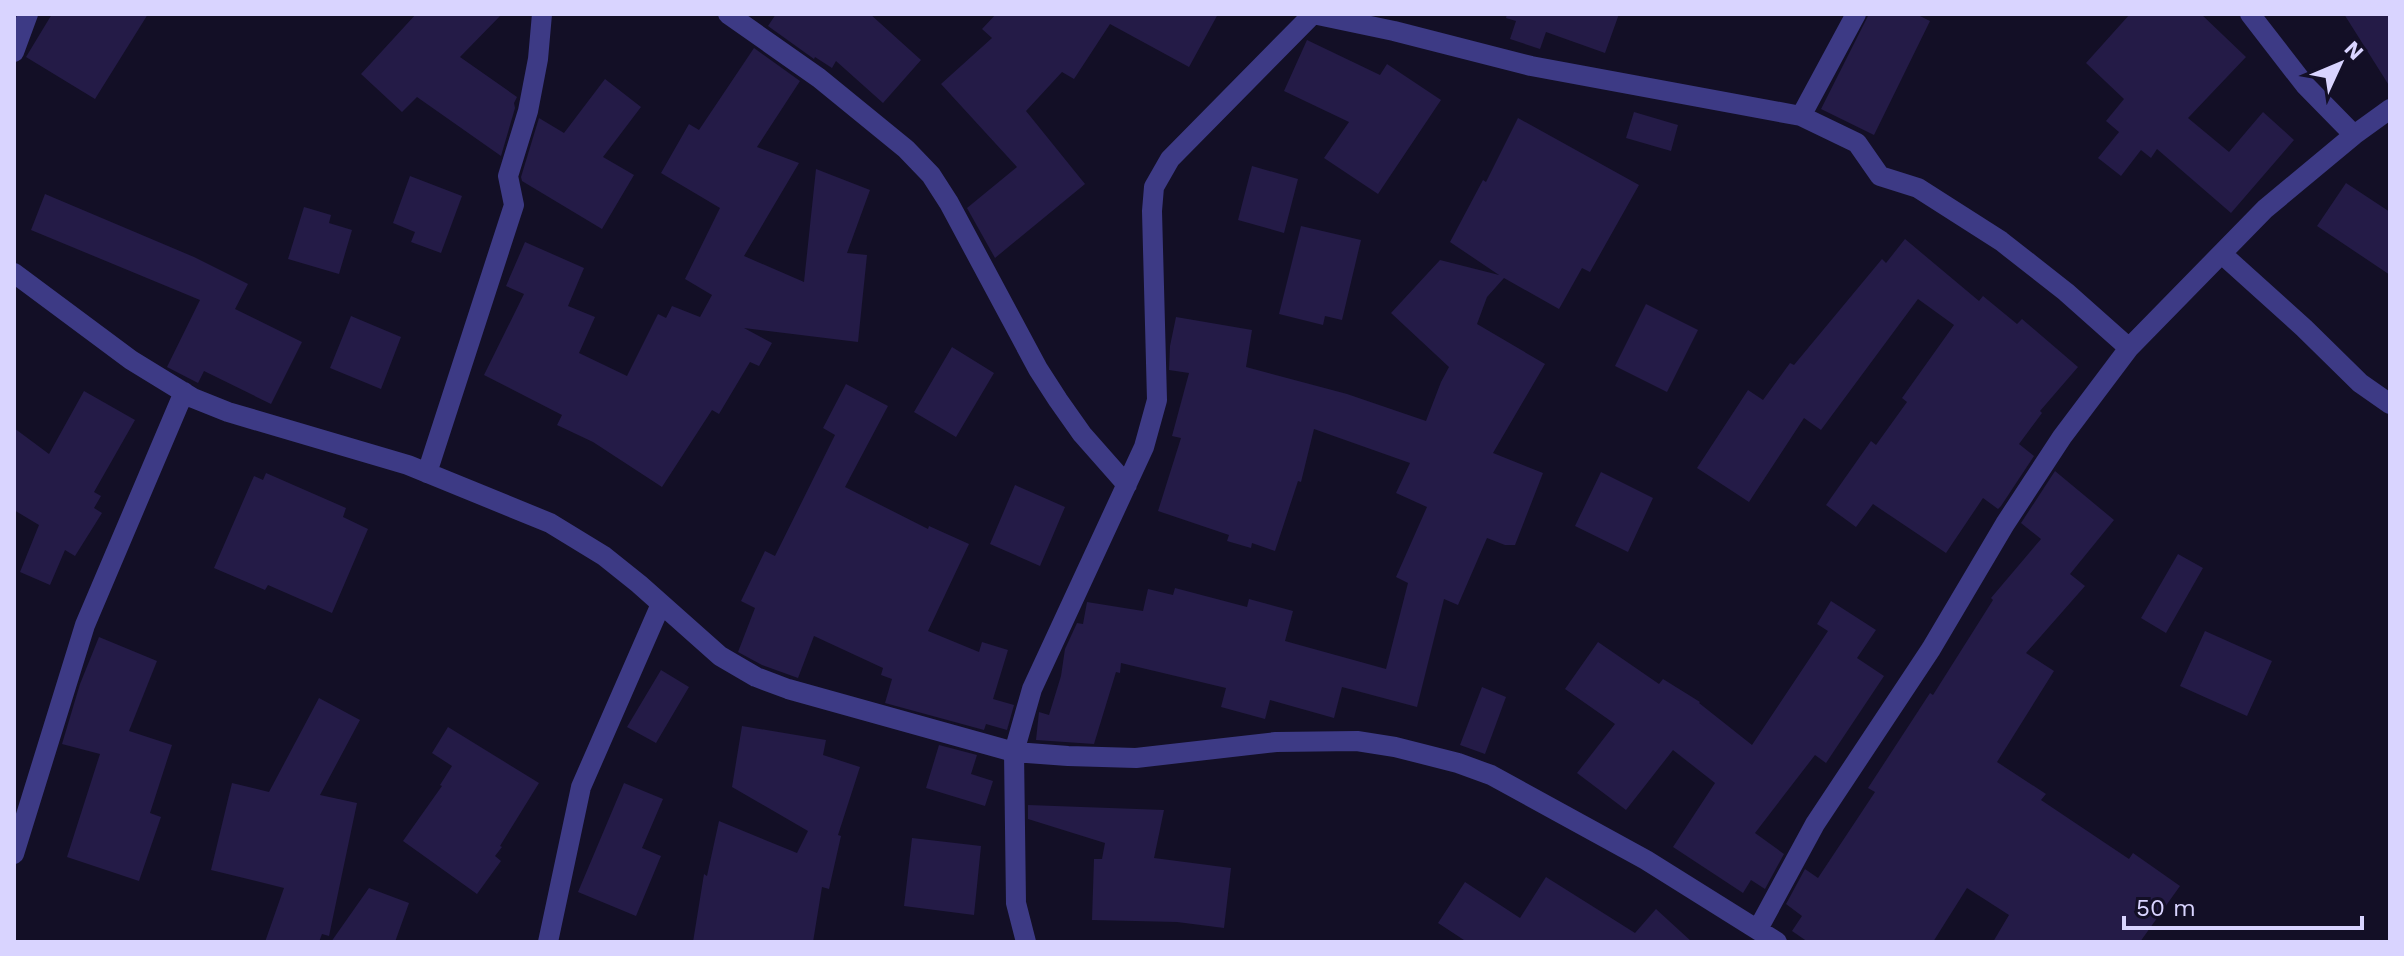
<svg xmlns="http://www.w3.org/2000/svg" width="2404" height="956" font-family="'Work Sans',sans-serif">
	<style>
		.building { fill: #241b47 }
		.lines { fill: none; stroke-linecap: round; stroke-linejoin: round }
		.minor { stroke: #3d3a85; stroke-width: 20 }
	</style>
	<rect width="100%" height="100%" fill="#130f26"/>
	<path class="building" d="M52 14H148L95 99 26 57Z
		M416 14H502L460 57 517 97 514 103 515 108 501 156 417 97 402 112 361 74Z
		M776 14H870L921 60 883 103 836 61 832 68 815 57 814 59 768 26Z
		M996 14H1218L1189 67 1110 24 1074 79 1062 72 1026 111 1085 184 995 258 967 208 1017 167 941 84 992 38 982 29Z
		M1507 14H1619L1605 53 1546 32 1540 49 1510 39 1516 21 1506 18Z
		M1869 14H1916L1930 21 1874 135 1821 109Z
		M2130 14H2201L2246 57 2188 118 2229 152 2263 112 2294 140 2231 213 2157 149 2151 158 2141 150 2121 176 2098 158 2119 132 2106 121 2124 99 2086 63Z
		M2344 14H2390V87Z
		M1307 40 1380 75 1387 64 1441 100 1378 194 1324 158 1349 122 1284 91Z
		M754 48 800 81 757 147 799 163 744 256 804 282 816 169 870 190 847 253 867 255 858 342 744 328 772 343 759 366 750 362 719 414 712 410 662 487 593 442 557 425 562 415 484 375 524 294 506 286 525 242 584 268 568 306 595 317 579 353 627 376 658 314 666 318 672 306 700 317 712 295 685 279 720 208 661 173 689 124 699 130Z
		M605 79 641 107 603 157 634 175 602 229 522 181 521 177 539 118 564 133Z
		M1634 112 1678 125 1671 151 1626 138Z
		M1518 118 1639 185 1590 272 1582 268 1559 309 1504 278 1487 297 1477 324 1545 364 1493 453 1543 473 1515 545H1505L1487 538 1458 605 1444 599 1417 707 1342 687 1334 718 1270 700 1265 719 1221 707 1226 688 1121 663 1120 673 1116 672 1094 744 1036 740 1039 712 1049 715 1061 676 1065 649 1077 623 1083 624 1087 602 1143 611 1148 589 1173 595 1175 588 1247 607 1249 599 1293 611 1285 641 1386 669 1408 583 1396 577 1427 507 1396 493 1410 463 1314 429 1301 482 1298 481 1275 551 1252 543 1251 548 1227 541 1229 535 1158 511 1181 438 1172 436 1189 373 1169 370 1170 346 1176 317 1252 330 1246 367 1347 394 1426 421 1441 382 1449 367 1391 313 1440 260 1499 275 1450 242 1483 180 1486 182Z
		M1252 166 1298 179 1284 233 1238 220Z
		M410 176 462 196 441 253 411 242 415 232 393 223Z
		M2346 183 2390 212V275L2317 226Z
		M45 194 194 257 248 284 235 309 302 342 271 404 204 371 198 383 167 367 200 300 31 230Z
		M304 207 331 215 329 223 352 230 339 274 288 259Z
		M1301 226 1361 240 1342 320 1325 316 1323 325 1279 314Z
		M1905 239 1979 301 1983 296 2017 324 2022 319 2078 367 2040 411 2042 413 2019 444 2034 456 2001 506 1998 509 1983 498 1946 553 1873 504 1856 527 1826 505 1871 441 1876 445 1907 402 1902 398 1954 325 1918 299 1821 430 1804 418 1749 502 1697 468 1748 390 1763 400 1790 363 1794 365 1882 259 1886 263Z
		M1646 304 1698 330 1667 392 1615 366Z
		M351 316 401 337 381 389 330 368Z
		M952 347 994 373 956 437 914 412Z
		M846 384 888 406 845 487 928 529 929 526 969 544 928 631 979 652 982 642 1008 650 993 699 1014 705 1007 730 986 724 984 730 885 703 892 679 881 675 883 668 814 636 798 678 762 665 738 652 755 608 741 601 765 551 775 556 835 435 823 428Z
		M84 391 135 420 94 492 101 496 94 508 102 513 75 556 65 550 50 585 20 572 39 525 14 510V428L49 454Z
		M2055 471 2114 520 2070 574 2085 586 2026 653 2054 671 1997 762 2046 794 2041 800 2129 859 2133 853 2180 886 2140 942H1993L2009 915 1967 888 1933 942H1808L1792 931 1802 916 1786 904 1805 869 1818 878 1875 792 1868 788 1930 693 1933 695 1993 600 1991 598 2041 539 2021 523Z
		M1601 472 1653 498 1628 552 1575 526Z
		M266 473 346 508 343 517 368 529 332 613 268 585 265 590 214 568 254 476 263 480Z
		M1015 485 1065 507 1040 566 990 544Z
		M2178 554 2203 568 2166 633 2141 618Z
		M1831 601 1876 630 1857 658 1884 676 1826 763 1815 755 1755 833 1784 854 1765 889 1751 880 1743 893 1673 847 1715 783 1673 750 1626 810 1577 773 1615 724 1565 689 1598 642 1659 684 1663 679 1700 702 1699 703 1752 745 1828 631 1817 624Z
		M2205 631 2272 661 2247 716 2180 686Z
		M99 637 157 661 129 731 172 745 150 813 161 817 139 881 67 857 100 754 62 744 80 684Z
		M661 670 689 687 656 743 627 727Z
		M1482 687 1506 697 1485 754 1460 745Z
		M319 698 360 720 320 795 357 803 329 936 322 934 319 942H265L284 888 211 870 232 783 269 792Z
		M742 726 826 740 823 755 860 767 838 835 841 836 829 889 822 887 813 942H693L704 874 707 876 719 821 797 853 808 831 732 787Z
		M448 727 539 783 500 846 502 847 495 856 501 861 477 894 403 841 442 786 440 785 452 766 432 753Z
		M939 745 977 755 971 774 993 781 985 806 926 788Z
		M624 783 663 799 642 848 661 856 636 916 578 892Z
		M1028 805 1164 810 1154 858 1231 868 1224 928 1177 922 1092 920 1094 859H1102L1105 843 1028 819Z
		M912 838 981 846 974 915 904 906Z
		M1546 877 1635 933 1656 909 1692 942H1467L1438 923 1465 882 1520 918Z
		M369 888 409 903 395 942H331Z"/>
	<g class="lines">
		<path class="minor" d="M728 14 819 78 906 149 931 175 949 203 1038 369 1058 400 1082 434 1127 485
			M1313 14 1394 31 1531 66 1801 116 1857 143 1880 176 1918 188 2001 241 2066 292 2129 348
			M2250 14 2305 85 2354 135
			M14 52 28 14
			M1801 116 1856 14
			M2222 254 2304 328 2360 383 2390 404
			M14 273 131 360 193 398 228 412 408 465 550 523 604 556 639 584 720 656 756 677 788 689 1014 752 1068 756 1136 758 1276 742 1357 741 1395 747 1458 763 1491 775 1646 860 1777 942
			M427 473 514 205 508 176 528 111 538 59 542 14
			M14 854 85 625 184 392
			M1758 929 1815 824 1931 649 2005 524 2062 437 2129 348 2265 209 2354 135 2390 109
			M548 942 581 787 661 604
			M1026 942 1016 903 1014 752 1032 689 1144 447 1157 400 1152 211 1154 187 1170 159 1313 14"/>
	</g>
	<rect width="2404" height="956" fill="none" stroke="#d9d4ff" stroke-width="32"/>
	<g transform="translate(2340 64) rotate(46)" stroke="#130f26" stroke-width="6" paint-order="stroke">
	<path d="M0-6L14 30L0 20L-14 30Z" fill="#d9d4ff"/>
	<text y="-12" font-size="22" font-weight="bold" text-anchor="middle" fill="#d9d4ff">N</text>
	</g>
	<path d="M2124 916v12h238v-12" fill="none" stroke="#d9d4ff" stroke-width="4"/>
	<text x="2136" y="916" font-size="24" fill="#d9d4ff" stroke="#130f26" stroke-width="6" paint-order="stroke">50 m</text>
</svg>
